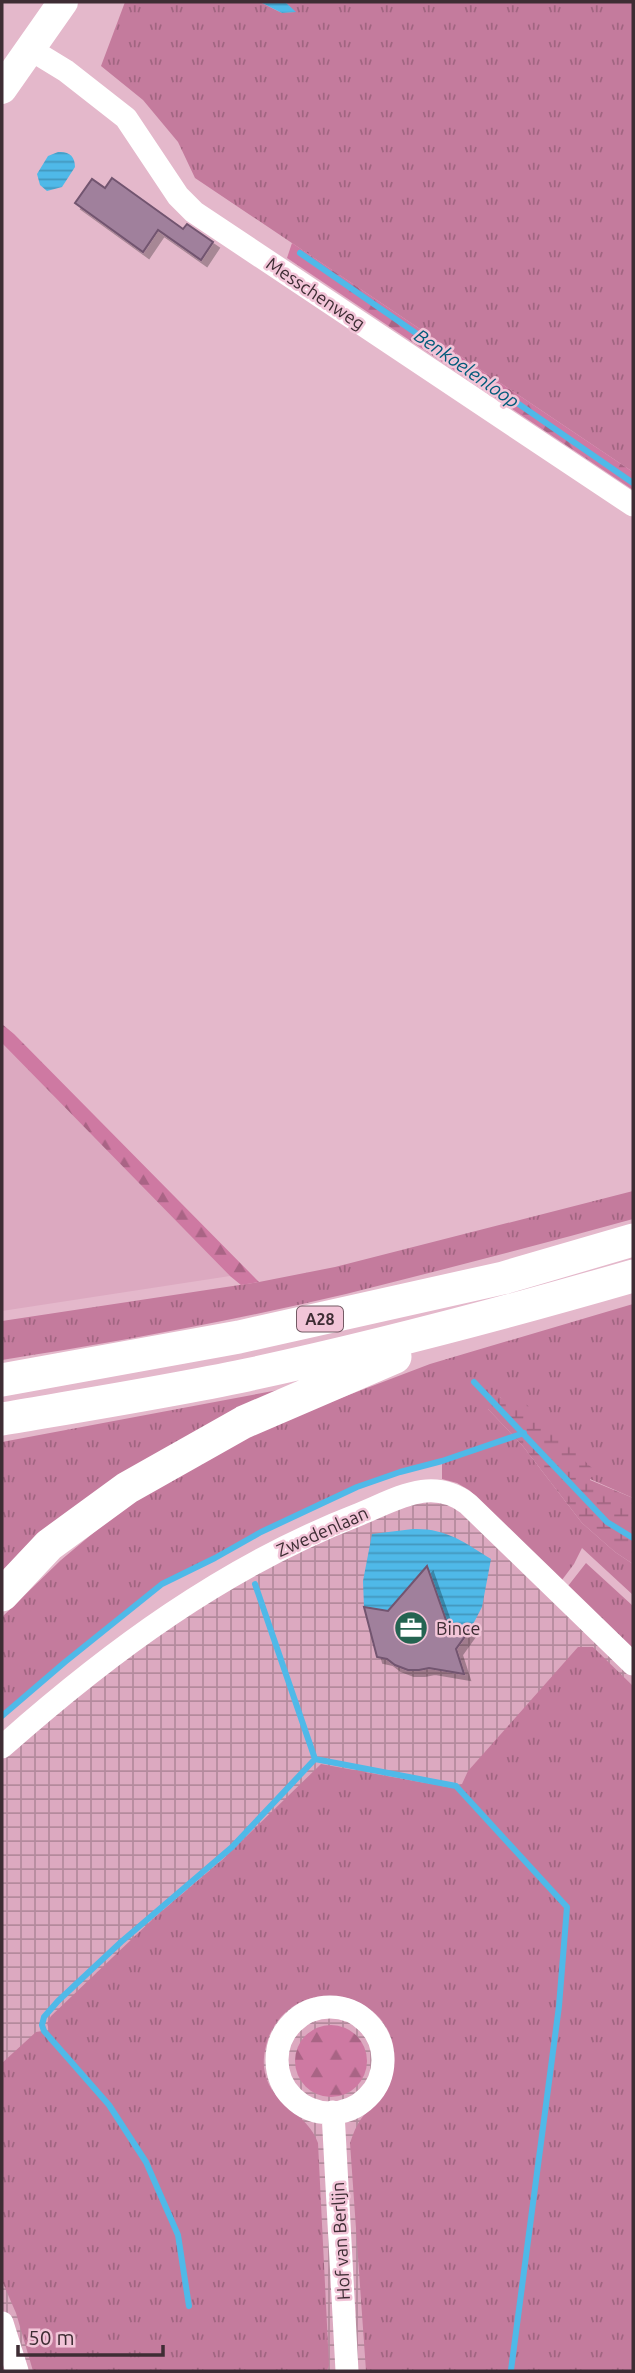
<svg xmlns="http://www.w3.org/2000/svg" width="635" height="2373" font-family="Ubuntu,sans-serif">
	<style>
		.built { fill: #dca9c0 }
		.industrial { fill: url(#industrial-grid) }
		.grass { fill: url(#grass-tufts) }
		.forest { fill: url(#forest-firs) }
		.wetland { fill: url(#wetland-marsh) }
		.water { fill: url(#water-rules) }
		.lines { fill: none; stroke-linecap: round; stroke-linejoin: round }
		.stream { stroke: #4fb9e8; stroke-width: 6 }
		.building { fill: #a0809c; stroke: #72546f; stroke-width: 2; filter: url(#shadow) }
		.minor { stroke: #fff; stroke-width: 23 }
		.major { stroke: #fff; stroke-width: 30 }
		.highway { stroke: #fff; stroke-width: 33 }
		.labels { text-anchor: middle; dominant-baseline: central; stroke-width: 5; stroke-linejoin: round; paint-order: stroke }
		.shield { fill: #f2c5d8; stroke: #745b65; stroke-width: 2 }
		.shield-label { font-size: 16px; font-weight: bold; fill: #3e2d34 }
		.street-label { font-size: 18px; fill: #3e2d34; stroke: #f2c5d8 }
		.poi-label { font-size: 18px; fill: #3e2d34; stroke: #f2c5d8; text-anchor: start }
		.water-label { font-size: 19px; font-style: italic; fill: #005b7a; stroke: #f2c5d8 }
	</style>
	<defs>
		<pattern id="industrial-grid" width="8" height="8" patternUnits="userSpaceOnUse" patternTransform="scale(1.75)"><rect width="8" height="8" fill="#dca9c0"/><path d="M0 4h8M4 0v8" fill="none" stroke="#b48a9d"/></pattern>
		<pattern id="grass-tufts" width="24" height="20" patternUnits="userSpaceOnUse" patternTransform="scale(1.75)"><rect width="24" height="20" fill="#c47b9d"/><path d="M3 7l-1-3M5 7V3M7 7l1-3M15 17l-1-3M17 17v-4M19 17l1-3" fill="none" stroke="#a16581"/></pattern>
		<pattern id="forest-firs" width="22" height="20" patternUnits="userSpaceOnUse" patternTransform="scale(1.75)"><rect width="22" height="20" fill="#ce79a2"/><path d="M5 1l3.5 6h-7zM16 11l3.5 6h-7z" fill="#a96485"/></pattern>
		<pattern id="wetland-marsh" width="20" height="14" patternUnits="userSpaceOnUse" patternTransform="scale(1.75)"><rect width="20" height="14" fill="#c47b9d"/><path d="M1 5h8M5 5V1M11 12h8M15 12V8" fill="none" stroke="#a16581"/></pattern>
		<pattern id="water-rules" width="6" height="5" patternUnits="userSpaceOnUse" patternTransform="scale(1.75)"><rect width="6" height="5" fill="#4fb9e8"/><path d="M0 2.5h6" fill="none" stroke="#4397bd"/></pattern>
		<filter id="shadow"><feDropShadow dx="6" dy="6" stdDeviation="0" flood-color="#0004"/></filter>
	</defs>
	<rect width="100%" height="100%" fill="#e4b8cb"/>
	<path class="built" d="M2 1043 10 1049 230 1276 2 1311Z"/>
	<path class="industrial" d="M436 1490 633 1663V2371H2V1747L201 1593Z"/>
	<path class="grass" d="M125 2H260L282 13 295 12 285 2H633V472L195 178 178 142 143 100 101 66Z
		M633 1191V1219C538 1245 442 1270 346 1294 232 1321 117 1342 2 1360V1321L259 1282 335 1267Z
		M633 1304V1498L590 1479 500 1397 488 1409 522 1445 582 1523 615 1552 633 1564V1595L582 1548 574 1564 562 1580 469 1490 457 1483 442 1479V1461L400 1472 332 1497 162 1584 65 1662 2 1716V1617L61 1560 104 1524 154 1486 237 1442 317 1407 430 1364Z
		M305 1385 2 1584V1442Z
		M586 1563 633 1606V1652L568 1586Z
		M578 1647H593L633 1686V2371H366L350 2143C353 2134 356 2126 361 2119 376 2099 391 2094 394 2066 402 1993 299 1967 269 2036 265 2047 262 2061 265 2073 272 2106 308 2113 318 2143L329 2365 327 2371H33L16 2313 2 2281V2063L36 2032 49 2030 47 2023 51 2016 155 1917 222 1860 321 1764 453 1788 462 1784 468 1771Z"/>
	<path class="forest" d="M292 243 633 472V490L287 258Z
		M2 1024 14 1034 259 1282 241 1285 230 1276 2 1043Z
		M295 2061a36 36 0 1 1 72 0a36 36 0 1 1-72 0Z"/>
	<path class="wetland" d="M493 1396 500 1397 509 1403 523 1401 593 1469 590 1480 633 1498V1564L615 1552 582 1523 522 1445 488 1409 487 1400Z"/>
	<path class="water" d="M260 2H285L296 12 282 13Z
		M58 152C69 151 75 156 75 167L62 187 47 191 40 185 37 174 48 156Z
		M413 1529C446 1528 464 1542 491 1559L482 1607 471 1628 364 1607 363 1581 372 1534Z"/>
	<g class="lines">
		<path class="stream" d="M300 253 633 483
			M474 1382 607 1522 633 1538
			M255 1584 315 1759 456 1786 567 1907 559 2006 511 2370
			M2 1716 65 1662 162 1584 215 1558 261 1532 357 1487 400 1472 442 1461 524 1433
			M189 2306 178 2235 146 2162 109 2105 44 2031 42 2025 44 2017 58 2001 121 1942 232 1847 315 1759"/>
	</g>
	<path class="building" d="M112 178 183 229 187 224 213 242 201 260 158 230 143 252 75 203 92 179 105 188Z
		M427 1566 447 1623 471 1628 456 1649 464 1674 429 1668 419 1670H408L395 1665 387 1659 377 1657 364 1607 388 1611Z"/>
	<g class="lines">
		<path class="minor" d="M30 49 66 71 126 118 178 196 194 212 633 505
			M2 1747C109 1652 225 1566 360 1514 397 1499 432 1476 468 1504L633 1664
			M277 2060a53 53 0 1 1 106 0a53 53 0 1 1-106 0Z
			M333 2112 347 2371
			M2 2323 17 2371"/>
		<path class="major" d="M2 89 63 2"/>
		<path class="highway" d="M2 1380 239 1337 503 1278 633 1240
			M2 1419C84 1405 166 1392 247 1375 377 1347 505 1313 633 1276
			M2 1595 49 1545 127 1488 244 1422 395 1357"/>
	</g>
	<defs>
		<g id="office-disc" transform="scale(1.75)"><circle r="9.5" fill="#246451" stroke="#f2c5d8"/><path d="M-6-3h4V-5.5h4V-3h4V5H-6ZM-1-4.5V-3h2v-1.5ZM-6 0V1H6V0Z" fill="#fff"/></g>
	</defs>
	<g fill-rule="evenodd">
		<use href="#office-disc" x="411" y="1628"/>
	</g>
	<g class="labels">
		<rect class="shield" x="297" y="1306.5" width="46" height="25" rx="5"/>
		<g class="shield-label">
			<text x="320" y="1319">A28</text>
		</g>
		<g class="street-label">
			<text transform="translate(316 293) rotate(34)">Messchenweg</text>
			<text transform="translate(322 1531) rotate(-24)">Zwedenlaan</text>
			<text transform="translate(340 2241) rotate(-93)">Hof van Berlijn</text>
		</g>
		<g class="poi-label">
			<text x="436" y="1628">Bince</text>
		</g>
		<g class="water-label">
			<text transform="translate(467 368) rotate(35)">Benkoelenloop</text>
		</g>
	</g>
	<rect width="635" height="2373" fill="none" stroke="#3e2d34" stroke-width="7"/>
	<path d="M18 2345v10h145v-10" fill="none" stroke="#3e2d34" stroke-width="3.5"/>
	<text x="28" y="2345" font-size="21" fill="#3e2d34" stroke="#f2c5d8" stroke-width="5" paint-order="stroke">50 m</text>
</svg>
